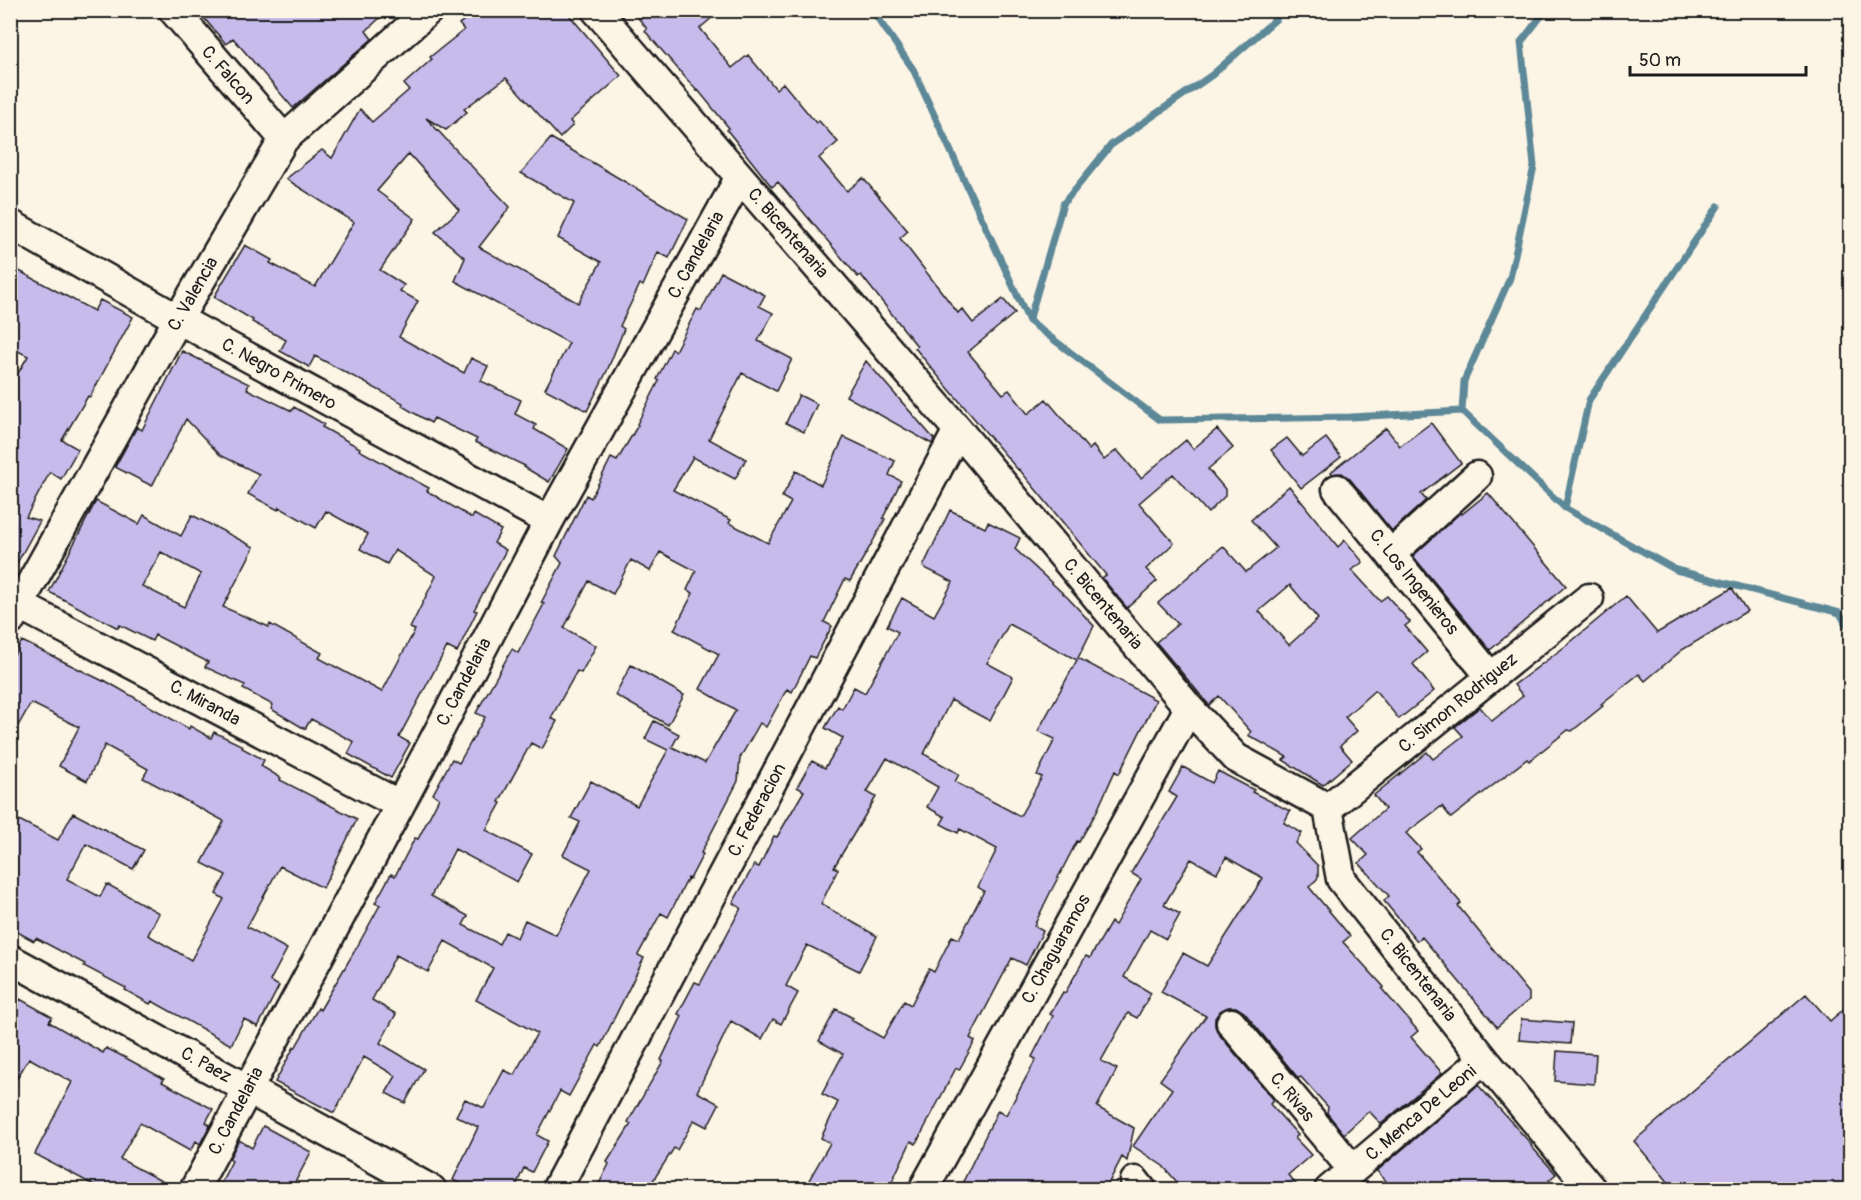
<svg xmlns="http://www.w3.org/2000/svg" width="1861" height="1200" font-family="Pangolin,sans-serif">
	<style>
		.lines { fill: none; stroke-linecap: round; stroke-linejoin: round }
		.stream { stroke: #5d8898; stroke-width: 7 }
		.building { fill: #c7bbec; stroke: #1c1c1c; stroke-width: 1.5; fill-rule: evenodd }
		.minor-casing { stroke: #1c1c1c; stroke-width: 33 }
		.minor { stroke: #fcf5e5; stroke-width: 28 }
		.labels { text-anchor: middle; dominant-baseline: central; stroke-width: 6; stroke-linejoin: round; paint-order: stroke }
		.street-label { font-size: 18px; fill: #1c1c1c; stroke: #fcf5e5 }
	</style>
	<rect width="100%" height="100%" fill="#fcf5e5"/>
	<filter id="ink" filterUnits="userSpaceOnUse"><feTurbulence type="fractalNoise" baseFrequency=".0167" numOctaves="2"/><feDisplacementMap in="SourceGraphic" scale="12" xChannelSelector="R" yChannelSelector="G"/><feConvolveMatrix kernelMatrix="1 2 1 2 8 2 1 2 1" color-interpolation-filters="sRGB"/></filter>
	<g filter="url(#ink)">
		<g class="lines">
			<path class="stream" d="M872 10 913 69 1029 321 1160 420 1351 417 1462 411 1565 508 1676 570 1840 613 1850 632
				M1029 321 1063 204 1111 145 1212 75 1276 19 1281 10
				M1462 411 1464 381 1510 278 1534 166 1521 42 1546 10
				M1565 508 1589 400 1718 206"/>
		</g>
		<path class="building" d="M197 10H388L366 31 372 39 293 108 233 38 226 44Z
			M478 10H565L621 76 570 121 573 125 560 138 506 78 464 109 467 112 446 130 426 118 510 207 479 247 578 303 601 262 558 238 574 203 521 173 551 138 688 219 669 258 658 252 643 286 640 284 620 326 624 329 607 371 587 411 545 389 569 343 455 281 465 258 435 232 459 210 409 154 377 191 415 219 380 270 404 285 400 291 418 301 399 337 464 373 471 358 488 366 481 381 521 400 515 414 536 425 534 429 568 449 549 482 524 467 525 466 475 442 477 439 434 418 431 423 402 406 403 403 315 356 309 367 280 351 286 340 252 322 253 320 214 297 245 245 272 260 270 263 315 287 354 222 286 179 322 150 332 158 360 109 372 122 409 90 404 84 432 59 430 57 464 30 459 24Z
			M632 10H721L700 28 732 68 748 55 776 89 783 83 816 123 819 121 838 142 819 158 847 191 863 178 908 231 900 238 958 313 962 309 973 323 1003 299 1015 313 968 352 1003 394 1009 390 1028 414 1046 399 1089 450 1093 446 1104 460 1117 450 1141 478 1186 440 1193 449 1217 429 1233 448 1208 469 1225 489V496L1208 513 1173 474 1139 503 1174 543 1146 569 1157 581 1127 608 1102 578 1106 575 1019 469 1018 470 938 376 915 348 917 346 861 275 858 277 778 182 772 187 727 130 729 128 698 90 697 91 645 31 647 29Z
			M10 266 94 311 100 300 133 317 90 397 88 396 62 440 78 449 61 479 50 472 26 517 40 521 10 576V387L28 356 10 347Z
			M721 272 765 295 759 306 773 313 758 341 792 359 776 391 742 373 709 439 746 459 735 479 693 457 673 490 731 520 729 523 768 543 791 502 782 497 796 471 821 485 844 437 895 461 889 475 901 481 883 518 885 519 871 545 850 581 845 579 824 622 832 626 815 658 810 656 792 692 787 689 766 727 760 723 740 758 738 781 701 853 703 854 690 879 688 878 668 917 661 913 638 955 644 958 600 1047 597 1045 569 1096 560 1091 537 1135 548 1141 532 1172 524 1168 514 1190H472L453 1180 478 1127 456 1116 465 1099 484 1108 504 1070 514 1075 537 1033 476 1000 493 968 445 941 428 972 396 955 372 1000 396 1014 380 1043 424 1069 405 1103 386 1093 396 1076 364 1057 334 1113 275 1082 294 1047 295 1048 318 1008 320 1010 357 947 380 905 375 903 391 874 395 876 415 838 418 839 439 798 433 794 452 759 459 763 485 717 476 713 512 649 518 653 544 604 541 603 562 563 556 556 586 495 591 498 611 458 617 461 638 425 637 424 659 381 657 379 672 349 675 351 697 309 701 311ZM660 552 696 571 687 590 693 593 674 630 719 654 700 689 736 710 705 763 672 747 679 734 654 721 645 739 668 750 637 806 591 781 571 818 580 822 563 855 591 869 556 935 525 920 517 938 505 932 499 944 463 925 468 916 431 896 455 849 517 882 532 854 486 830 501 803 499 802 531 743 542 749 557 721 551 718 577 671 581 673 596 646 564 628 589 581 613 594 631 560 650 571Z
			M182 351 249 384 247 389 292 411 294 407 324 424 322 427 360 448 359 450 429 488 427 491 472 518 474 514 501 530 494 543 506 550 474 610 477 611 457 652 447 647 399 737 410 743 391 778 348 754 354 742 311 719 305 729 271 709 273 705 243 689 245 685 205 667 208 662 155 635 152 641 120 625 118 628 49 592 96 501 139 524 144 515 181 536 192 515 254 547 223 607 269 627 270 624 322 653 319 658 382 692 415 630 410 628 436 576 395 550 387 564 360 549 368 534 326 511 316 528 279 507 278 510 248 494 259 474 220 455 186 419 152 486 115 467 137 427 142 430ZM161 552 201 574 184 607 142 586Z
			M866 361 934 439 932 444 846 396Z
			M799 395 817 404 804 432 786 423Z
			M1431 423 1461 463 1421 494 1426 500 1392 531 1350 479 1342 473 1332 474 1331 472 1386 428 1400 446Z
			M1287 438 1302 456 1326 438 1341 457 1301 488 1271 450Z
			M1289 486 1338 547 1345 540 1363 562 1352 570 1380 601 1387 596 1410 622 1405 626 1427 652 1413 664 1434 691 1399 719 1375 690 1345 717 1357 731 1340 746 1352 760 1323 785 1283 760 1287 757 1248 735 1251 732 1219 696 1209 705 1156 642 1178 624 1158 603 1223 546 1246 572 1276 548 1251 520ZM1290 585 1318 619 1289 645 1259 611Z
			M1488 493 1566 586 1490 650 1413 556 1461 512 1462 514Z
			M950 510 985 528 988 522 1020 538 1015 549 1068 598 1094 626 1078 658 1156 700 1119 774 1115 771 1096 813 1079 842 1077 841 1049 895 1034 926 1043 931 1026 965 1012 958 970 1038 975 1041 959 1070 956 1068 916 1144 911 1141 888 1190H822L808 1182 830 1143 821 1138 838 1102 822 1094 843 1054 819 1041 836 1009 853 1018 851 1020 883 1038 904 1001 911 1005 929 969 934 972 952 936 959 939 984 891 978 887 997 849 960 829 958 833 941 824 945 817 927 807 938 787 887 758 867 792 876 797 834 867 838 869 821 904 877 936 859 971 807 945 786 986 798 993 781 1024 773 1019 762 1039 731 1021 697 1092 719 1104 707 1127 694 1120 677 1150 674 1148 647 1190H596L609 1164 607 1162 631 1124 628 1122 663 1061 661 1060 682 1016 678 1014 695 982 700 984 741 908 733 903 754 865 759 867 774 836 777 837 804 791 797 787 812 761 825 768 843 738 825 728 838 706 842 709 854 687 865 693 898 632 887 626 902 598 934 616 953 582 923 567ZM1009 624 1077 660 1038 731 1055 739 1037 775 1042 777 1020 816 955 782 959 774 924 754 951 700 990 721 1013 677 987 663Z
			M1732 588 1747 611 1682 650 1645 681 1639 674 1601 704 1603 706 1572 731 1568 730 1529 761 1527 759 1451 818 1442 806 1406 833 1421 849 1417 852 1461 903 1458 906 1529 993V1000L1497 1027 1422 937 1417 941 1384 901 1389 896 1359 863 1368 855 1352 838 1385 809 1374 795 1427 752 1433 759 1463 736 1455 727 1480 707 1492 721 1523 696 1514 685 1567 645 1626 596 1657 633Z
			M22 641 103 681 104 680 189 729 190 726 211 738 214 732 243 746 242 748 264 760 261 766 281 778 280 780 357 819 323 888 280 866 247 927 287 949 270 981 279 986 258 1027 244 1019 231 1045 152 1001 150 1004 125 990 126 988 84 966 85 964 36 938 34 941 10 928V836L19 820 58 840 73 813 144 850 133 869 86 844 67 879 100 897 107 884 159 913 148 935 191 960 224 899 216 894 226 875 202 863 224 821 143 778 148 769 105 745 87 781 59 766 79 727 31 703 10 740V662Z
			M631 665 684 695 668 725 615 695Z
			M1183 767 1212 783 1218 771 1254 790 1252 792 1290 811 1284 823 1302 833 1296 843 1318 866V878L1309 887 1350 936 1343 942 1384 987 1382 989 1418 1031 1411 1037 1442 1073 1381 1124 1369 1111 1344 1134 1327 1113 1328 1107 1301 1077 1298 1078 1244 1012 1236 1007H1228L1220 1011 1215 1018V1026L1218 1033 1274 1100 1270 1104 1298 1135 1295 1138 1311 1155 1288 1175 1301 1190H1184L1163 1166 1133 1146 1172 1089 1160 1080 1206 1016 1161 992 1183 953 1207 966 1263 878 1226 857 1217 873 1191 859 1164 905 1180 914 1166 939 1150 930 1124 977 1151 993 1137 1018 1128 1013 1101 1061 1117 1069 1097 1107 1134 1128 1127 1161 1122 1157 1105 1190H959L998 1110 1006 1115 1036 1059 1032 1057 1053 1016 1050 1014 1063 992 1065 993 1086 956 1090 958 1111 922 1115 925 1141 879 1131 873 1177 797 1169 792Z
			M1806 994 1830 1021 1851 1003V1190H1675L1634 1141Z
			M10 998 18 1002 20 999 52 1017 49 1022 103 1053 106 1048 126 1058 164 1079 162 1082 213 1109 206 1122 210 1125 200 1144 196 1141 190 1151 140 1123 120 1159 178 1190H103L35 1154 72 1082 29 1058 10 1090Z
			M1521 1019 1572 1023 1570 1044 1519 1040Z
			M1557 1051 1596 1054 1594 1084 1555 1081Z
			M1478 1085 1532 1145 1531 1146 1556 1174 1549 1180 1558 1190H1394L1377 1171Z
			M263 1126 311 1152 291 1190H217L232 1161 229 1159 239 1140 252 1148Z"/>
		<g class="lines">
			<g class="minor-casing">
				<path id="minor" d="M173 10 284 139
					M596 10 958 430 1189 708 1236 758 1328 808 1341 879 1484 1059 1592 1190
					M10 224 178 319 549 521
					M1337 489 1490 676
					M1391 554 1477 476
					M10 600 400 805
					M10 621 178 319 284 139 429 10
					M1328 808 1589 598
					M10 959 432 1190
					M1231 1023 1353 1170
					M1135 1181 1142 1190
					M194 1190 400 805 549 521 740 177
					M556 1190 958 430
					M923 1190 1189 708
					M1329 1190 1484 1059"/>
			</g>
			<use href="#minor" class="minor"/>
		</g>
	</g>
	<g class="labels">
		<g class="street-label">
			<text transform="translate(228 75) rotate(49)">C. Falcon</text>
			<text transform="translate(788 233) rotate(49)">C. Bicentenaria</text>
			<text transform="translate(696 255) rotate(-61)">C. Candelaria</text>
			<text transform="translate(193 294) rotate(-60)">C. Valencia</text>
			<text transform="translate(279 374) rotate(29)">C. Negro Primero</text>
			<text transform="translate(1414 582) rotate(51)">C. Los Ingenieros</text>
			<text transform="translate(1103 604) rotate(50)">C. Bicentenaria</text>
			<text transform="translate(464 682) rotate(-62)">C. Candelaria</text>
			<text transform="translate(205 703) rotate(28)">C. Miranda</text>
			<text transform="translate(1458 703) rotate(-39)">C. Simon Rodriguez</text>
			<text transform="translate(757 810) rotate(-62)">C. Federacion</text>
			<text transform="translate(1056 949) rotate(-61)">C. Chaguaramos</text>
			<text transform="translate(1418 975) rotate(52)">C. Bicentenaria</text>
			<text transform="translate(206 1065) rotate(29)">C. Paez</text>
			<text transform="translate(1292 1097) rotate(50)">C. Rivas</text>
			<text transform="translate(236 1111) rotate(-62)">C. Candelaria</text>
			<text transform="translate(1421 1113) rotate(-40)">C. Menca De Leoni</text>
		</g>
	</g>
	<rect width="1861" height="1200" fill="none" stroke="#fcf5e5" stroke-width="36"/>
	<rect x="18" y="18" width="1825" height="1164" fill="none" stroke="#1c1c1c" stroke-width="2" filter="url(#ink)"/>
	<path d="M1630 66v9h176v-9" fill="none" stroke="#1c1c1c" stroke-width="3"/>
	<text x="1639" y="66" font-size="18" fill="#1c1c1c" stroke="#fcf5e5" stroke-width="4.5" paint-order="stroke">50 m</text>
</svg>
